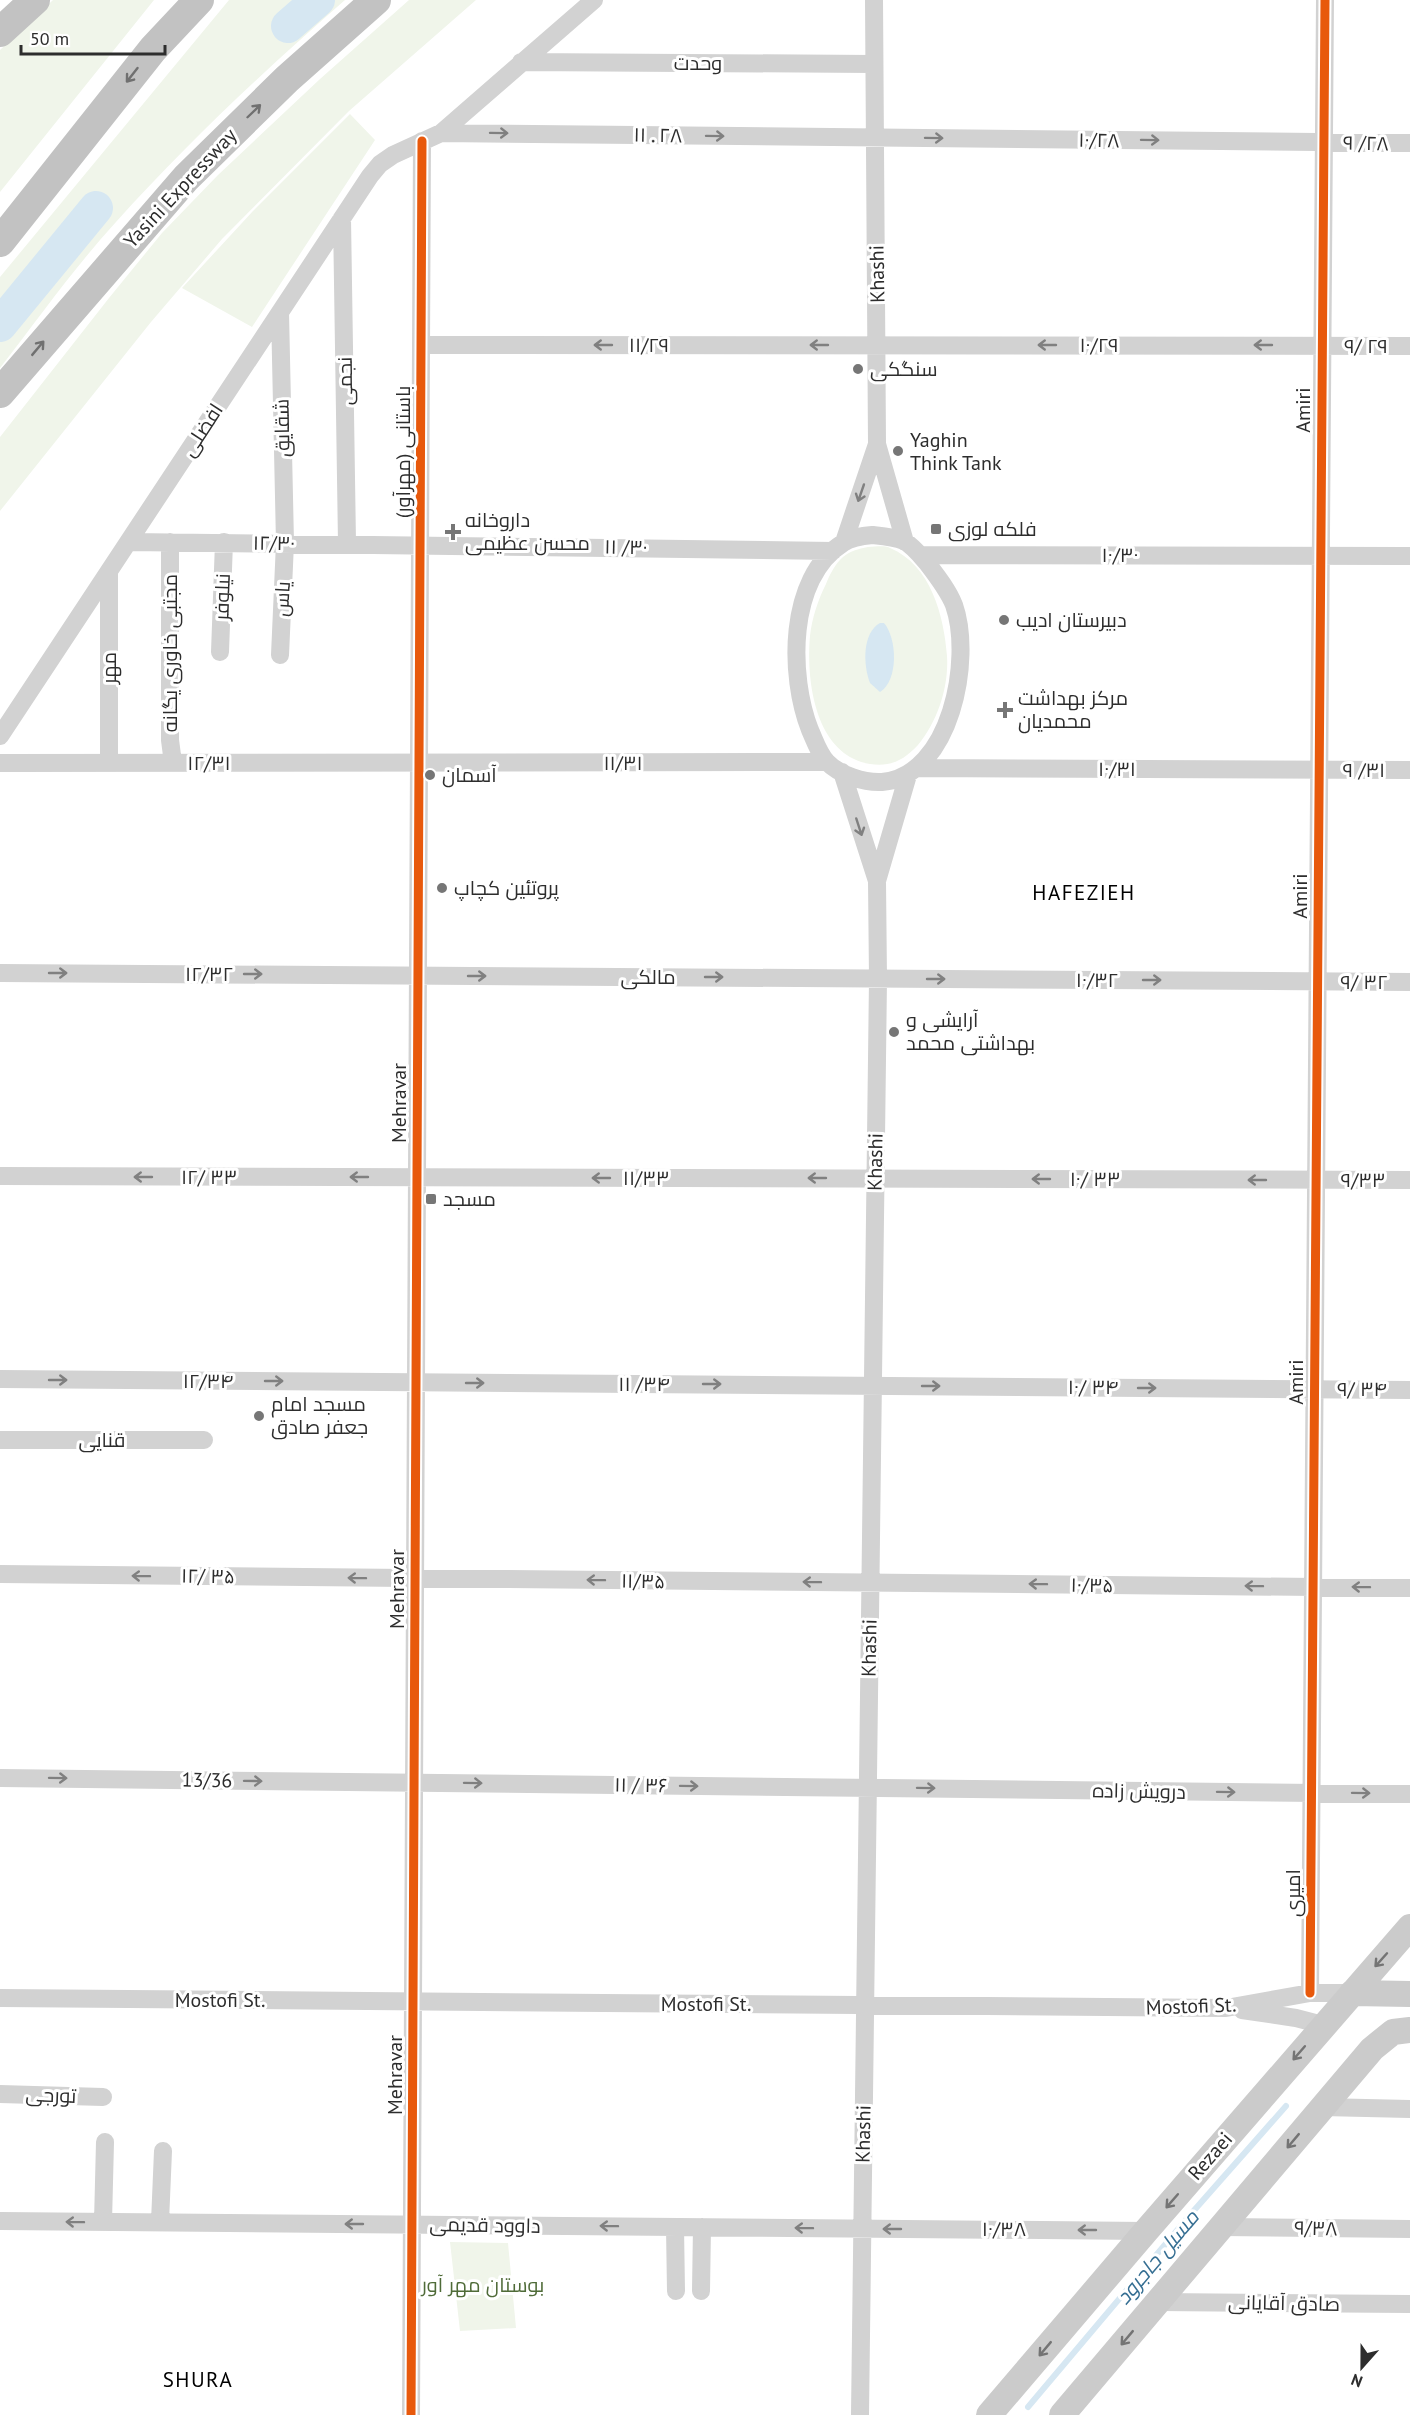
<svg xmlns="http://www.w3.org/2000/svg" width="1410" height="2415" font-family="'PT Sans',Cairo,sans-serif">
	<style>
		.green { fill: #f0f5ea }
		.water { fill: #d6e7f2 }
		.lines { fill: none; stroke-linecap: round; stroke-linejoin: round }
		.stream { stroke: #d6e7f2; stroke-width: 6 }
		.river { stroke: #d6e7f2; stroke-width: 34 }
		.minor { stroke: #d2d2d2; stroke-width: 18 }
		.secondary { stroke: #cbcbcb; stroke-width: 26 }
		.trunk { stroke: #c2c2c2; stroke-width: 30 }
		.cycleway-casing { stroke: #fff; stroke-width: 13 }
		.cycleway { stroke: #e8590c; stroke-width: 9 }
		.oneway { stroke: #707070 }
		.oneway2 { stroke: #808080 }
		.oneway3 { stroke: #747474 }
		.poi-dot { fill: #767676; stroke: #fff; stroke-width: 2 }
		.labels { text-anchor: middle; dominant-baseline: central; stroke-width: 6; stroke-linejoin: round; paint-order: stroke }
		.street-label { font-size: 20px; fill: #2d2d2d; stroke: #fff }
		.poi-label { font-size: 20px; fill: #2d2d2d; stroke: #fff; text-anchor: start }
		.park-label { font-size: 20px; fill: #4f6b38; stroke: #fff }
		.neighbourhood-label { font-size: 21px; letter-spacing: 1.5px; fill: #000; stroke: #fff }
		.water-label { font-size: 21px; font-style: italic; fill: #366f93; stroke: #fff }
	</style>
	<rect width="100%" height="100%" fill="#fff"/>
	<path class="green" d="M53 0H154L0 192V50Z
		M229 0H345C265 70 187 143 116 222 74 268 38 319 0 368V277Z
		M409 0H476L349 111 222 239 151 322 0 511V437L109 298 162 233 218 175 320 79Z
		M350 114 375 140 252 327 182 288 253 211Z
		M868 547C875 547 884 545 890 548 931 565 944 616 947 656 949 686 938 721 918 745 904 760 891 767 870 764 815 755 806 681 810 636 812 618 818 600 826 584 830 574 835 564 843 557 850 551 858 549 868 547Z
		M450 2242 508 2243 516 2328 460 2331Z"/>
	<path class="water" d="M880 623H884C897 638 899 680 880 692L870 683C863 665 862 633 880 623Z"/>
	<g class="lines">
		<path class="stream" d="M1028 2407 1190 2215 1286 2106"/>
		<path class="river" d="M288 26 318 0
			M0 325 96 208"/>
		<path class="minor" d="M521 62 874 64
			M441 133 1410 143
			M342 218 347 543
			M421 345 1410 346
			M877 444 905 542
			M873 535C883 536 895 537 904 541 913 546 921 556 927 563 937 576 948 590 954 605 973 659 951 776 882 782 865 783 839 775 827 762 819 754 815 741 810 730 789 677 787 578 843 543 852 537 863 536 873 535Z
			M129 542 833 551
			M170 542V740L173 763
			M844 542 877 444 874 0
			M920 555 1410 556
			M109 572V763
			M220 652 224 542
			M280 655 285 543 280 312
			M0 736 370 176 380 164 393 155 441 133 594 0
			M0 763 827 762
			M916 768 1410 770
			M842 772 877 881
			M0 973 1410 982
			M0 1176 1410 1180
			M0 1379 1410 1390
			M0 1440H204
			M0 1574 1410 1588
			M0 1778 1410 1794
			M1310 1993 1325 0
			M0 1998 1226 2008 1310 1993H1352
			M1242 2010 1296 2018 1323 2025
			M0 2094 103 2097
			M1322 2107 1410 2109
			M0 2221 1146 2231
			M103 2222 105 2142
			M160 2222 163 2151
			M675 2227 676 2291
			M1221 2227 1410 2229
			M701 2291 702 2227
			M1158 2302 1410 2304
			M411 2415 422 141
			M860 2415 878 979 877 881 908 775"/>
		<path class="secondary" d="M1352 1993 1410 1994
			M989 2415 1146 2231 1410 1927
			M1062 2415 1372 2049 1393 2032 1410 2030"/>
		<path class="trunk" d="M0 32 35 0
			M0 242 153 49 199 0
			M0 393 186 178 287 79 376 0"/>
		<g class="cycleway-casing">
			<path id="cycleway" d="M1310 1993 1325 0
				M411 2415 422 141"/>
		</g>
		<use href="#cycleway" class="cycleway"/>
	</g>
	<defs><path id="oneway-shaft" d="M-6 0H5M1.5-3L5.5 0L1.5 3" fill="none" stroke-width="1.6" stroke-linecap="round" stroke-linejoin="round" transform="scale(1.5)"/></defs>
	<g class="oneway">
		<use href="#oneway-shaft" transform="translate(132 75) rotate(128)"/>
		<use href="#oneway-shaft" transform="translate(254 111) rotate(-44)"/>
		<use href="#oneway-shaft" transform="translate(38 348) rotate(-50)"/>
	</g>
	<g class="oneway2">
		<use href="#oneway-shaft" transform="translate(499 133) rotate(1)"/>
		<use href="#oneway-shaft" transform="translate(715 136) rotate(1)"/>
		<use href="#oneway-shaft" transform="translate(934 138) rotate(1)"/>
		<use href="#oneway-shaft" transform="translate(1150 140) rotate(1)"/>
		<use href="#oneway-shaft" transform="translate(603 345) rotate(-180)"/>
		<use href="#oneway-shaft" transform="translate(819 345) rotate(-180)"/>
		<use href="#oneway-shaft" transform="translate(1047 345) rotate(-180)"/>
		<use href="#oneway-shaft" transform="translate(1263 345) rotate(-180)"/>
		<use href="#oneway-shaft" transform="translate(861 493) rotate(109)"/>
		<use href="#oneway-shaft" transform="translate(859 827) rotate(72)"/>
		<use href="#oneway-shaft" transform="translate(58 973)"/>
		<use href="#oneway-shaft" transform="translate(253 974)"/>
		<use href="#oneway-shaft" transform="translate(477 976)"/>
		<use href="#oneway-shaft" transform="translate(714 977)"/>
		<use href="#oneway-shaft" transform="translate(936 979)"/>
		<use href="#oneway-shaft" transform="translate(1152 980)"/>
		<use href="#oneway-shaft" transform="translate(143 1177) rotate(-180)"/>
		<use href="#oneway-shaft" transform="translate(359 1177) rotate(-180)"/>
		<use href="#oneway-shaft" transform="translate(601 1178) rotate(-180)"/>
		<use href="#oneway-shaft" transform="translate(817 1178) rotate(-180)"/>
		<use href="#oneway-shaft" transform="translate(1041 1179) rotate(-180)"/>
		<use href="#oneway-shaft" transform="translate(1257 1180) rotate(-180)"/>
		<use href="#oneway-shaft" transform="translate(58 1380)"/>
		<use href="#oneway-shaft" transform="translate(274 1381)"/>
		<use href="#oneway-shaft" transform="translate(475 1383)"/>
		<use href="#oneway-shaft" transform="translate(712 1384)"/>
		<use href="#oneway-shaft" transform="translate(931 1386)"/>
		<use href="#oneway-shaft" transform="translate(1147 1388)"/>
		<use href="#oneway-shaft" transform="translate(141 1576) rotate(-179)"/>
		<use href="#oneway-shaft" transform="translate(357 1578) rotate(-179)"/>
		<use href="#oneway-shaft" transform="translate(596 1580) rotate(-179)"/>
		<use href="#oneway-shaft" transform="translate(812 1582) rotate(-179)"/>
		<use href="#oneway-shaft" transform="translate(1038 1584) rotate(-179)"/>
		<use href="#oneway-shaft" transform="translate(1254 1586) rotate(-179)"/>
		<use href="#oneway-shaft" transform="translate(1361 1587) rotate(-179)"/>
		<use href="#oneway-shaft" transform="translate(58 1778) rotate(1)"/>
		<use href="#oneway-shaft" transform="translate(253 1781) rotate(1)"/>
		<use href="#oneway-shaft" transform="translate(473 1783) rotate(1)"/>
		<use href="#oneway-shaft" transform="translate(689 1786) rotate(1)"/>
		<use href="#oneway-shaft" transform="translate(926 1788) rotate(1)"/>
		<use href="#oneway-shaft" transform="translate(1226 1792) rotate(1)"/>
		<use href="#oneway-shaft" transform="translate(1361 1793) rotate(1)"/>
		<use href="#oneway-shaft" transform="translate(75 2222) rotate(-179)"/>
		<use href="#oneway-shaft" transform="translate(354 2224) rotate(-180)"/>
		<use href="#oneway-shaft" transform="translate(609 2226) rotate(-179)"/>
		<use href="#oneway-shaft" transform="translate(804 2228) rotate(-179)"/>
		<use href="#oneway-shaft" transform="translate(892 2229) rotate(-180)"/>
		<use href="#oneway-shaft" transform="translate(1087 2230) rotate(-180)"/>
	</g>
	<g class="oneway3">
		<use href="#oneway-shaft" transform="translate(1381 1960) rotate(132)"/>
		<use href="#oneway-shaft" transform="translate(1299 2053) rotate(131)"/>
		<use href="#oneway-shaft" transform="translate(1293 2141) rotate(130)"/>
		<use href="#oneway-shaft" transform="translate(1172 2201) rotate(131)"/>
		<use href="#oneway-shaft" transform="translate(1127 2338) rotate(130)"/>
		<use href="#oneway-shaft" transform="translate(1045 2349) rotate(130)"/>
	</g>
	<g class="poi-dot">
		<circle cx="858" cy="369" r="6"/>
		<circle cx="898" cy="451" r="6"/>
		<rect x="930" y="523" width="12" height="12" rx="3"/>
		<path d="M450 523h6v6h6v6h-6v6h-6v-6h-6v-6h6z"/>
		<circle cx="1004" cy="620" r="6"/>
		<path d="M1002 701h6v6h6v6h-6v6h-6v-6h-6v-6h6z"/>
		<circle cx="430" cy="775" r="6"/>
		<circle cx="442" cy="888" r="6"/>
		<circle cx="894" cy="1032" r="6"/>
		<rect x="425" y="1193" width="12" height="12" rx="3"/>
		<circle cx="259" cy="1416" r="6"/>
	</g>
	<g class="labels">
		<g class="street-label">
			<text x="698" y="63">وحدت</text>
			<text transform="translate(658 135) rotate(1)">۱۱ . ۲۸</text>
			<text transform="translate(1099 140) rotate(1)">۱۰/۲۸</text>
			<text transform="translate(1366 143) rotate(1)">۹ /۲۸</text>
			<text transform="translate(180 188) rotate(-47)">Yasini Expressway</text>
			<text transform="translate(877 274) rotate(-91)">Khashi</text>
			<text x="649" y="345">۱۱/۲۹</text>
			<text x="1099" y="345">۱۰/۲۹</text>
			<text x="1366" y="346">۹/ ۲۹</text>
			<text transform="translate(345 381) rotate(-91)">نجمی</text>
			<text transform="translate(1303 410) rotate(-90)">Amiri</text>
			<text transform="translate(282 428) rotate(-91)">شقایق</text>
			<text transform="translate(202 430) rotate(-57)">افضلی</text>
			<text transform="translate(403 452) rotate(-90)">باستانی (مهرآور)</text>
			<text transform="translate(274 543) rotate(1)">۱۲/۳۰</text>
			<text transform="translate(626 547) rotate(1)">۱۱ /۳۰</text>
			<text x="1120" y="555">۱۰/۳۰</text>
			<text transform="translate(222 597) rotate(-88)">نیلوفر</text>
			<text transform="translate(282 599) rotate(-87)">یاس</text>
			<text transform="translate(170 653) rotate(-90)">مجتبی خاوری یگانه</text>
			<text transform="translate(109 668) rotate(-90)">مهر</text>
			<text x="209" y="763">۱۲/۳۱</text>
			<text x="623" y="763">۱۱/۳۱</text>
			<text x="1117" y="769">۱۰/۳۱</text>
			<text x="1364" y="770">۹ /۳۱</text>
			<text transform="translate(1300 896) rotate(-90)">Amiri</text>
			<text x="209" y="974">۱۲/۳۲</text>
			<text x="648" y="977">مالکی</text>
			<text x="1097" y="980">۱۰/۳۲</text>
			<text x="1364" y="982">۹/ ۳۲</text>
			<text transform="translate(399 1103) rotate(-90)">Mehravar</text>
			<text transform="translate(875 1162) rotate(-89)">Khashi</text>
			<text x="209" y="1177">۱۲/ ۳۳</text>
			<text x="646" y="1178">۱۱/۳۳</text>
			<text x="1095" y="1179">۱۰/ ۳۳</text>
			<text x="1363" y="1180">۹/۳۳</text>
			<text x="208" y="1381">۱۲/۳۴</text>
			<text transform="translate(1296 1382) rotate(-90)">Amiri</text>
			<text x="644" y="1384">۱۱ /۳۴</text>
			<text x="1093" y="1387">۱۰/ ۳۴</text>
			<text x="1362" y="1389">۹/ ۳۴</text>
			<text x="102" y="1440">قنایی</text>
			<text transform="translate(208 1576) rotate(1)">۱۲/ ۳۵</text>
			<text transform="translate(643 1581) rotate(1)">۱۱/۳۵</text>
			<text transform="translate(1092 1585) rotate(1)">۱۰/۳۵</text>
			<text transform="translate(397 1589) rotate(-90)">Mehravar</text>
			<text transform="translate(869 1648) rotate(-89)">Khashi</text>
			<text transform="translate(207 1780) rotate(1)">13/36</text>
			<text transform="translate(641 1785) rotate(1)">۱۱ / ۳۶</text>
			<text transform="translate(1139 1791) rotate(1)">درویش زاده</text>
			<text transform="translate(1293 1893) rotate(-90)">امیری</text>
			<text x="220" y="2000">Mostofi St.</text>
			<text x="706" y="2004">Mostofi St.</text>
			<text transform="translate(1191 2006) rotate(-2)">Mostofi St.</text>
			<text transform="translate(395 2075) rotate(-90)">Mehravar</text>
			<text transform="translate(51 2095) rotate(2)">تورجی</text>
			<text transform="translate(863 2134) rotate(-89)">Khashi</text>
			<text transform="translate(1210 2156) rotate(-49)">Rezaei</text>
			<text transform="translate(485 2225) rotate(1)">داوود قدیمی</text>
			<text transform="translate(1316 2228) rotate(1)">۹/۳۸</text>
			<text x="1004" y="2229">۱۰/۳۸</text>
			<text transform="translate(1284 2303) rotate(1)">صادق آقایانی</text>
		</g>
		<g class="poi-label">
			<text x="870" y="369">سنگکی</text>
			<text x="910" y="440">Yaghin<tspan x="910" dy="23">Think Tank</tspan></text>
			<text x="465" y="520">داروخانه<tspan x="465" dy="23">محسن عظیمی</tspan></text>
			<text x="948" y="529">فلکه لوزی</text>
			<text x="1016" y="620">دبیرستان ادیب</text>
			<text x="1018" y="698">مرکز بهداشت<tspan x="1018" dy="23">محمدیان</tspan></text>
			<text x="442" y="775">آسمان</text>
			<text x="454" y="888">پروتئین کچاپ</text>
			<text x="906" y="1020">آرایشی و<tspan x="906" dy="23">بهداشتی محمد</tspan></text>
			<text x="443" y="1199">مسجد</text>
			<text x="271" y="1404">مسجد امام<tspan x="271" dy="23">جعفر صادق</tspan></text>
		</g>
		<g class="park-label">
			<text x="483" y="2285">بوستان مهر آور</text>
		</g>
		<g class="neighbourhood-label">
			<text x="1084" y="892">HAFEZIEH</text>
			<text x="198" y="2379">SHURA</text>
		</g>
		<g class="water-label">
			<text transform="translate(1157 2257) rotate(-50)">مسیل جاجرود</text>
		</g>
	</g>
	<g transform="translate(1362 2367) rotate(201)" stroke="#ffffff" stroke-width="4.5" paint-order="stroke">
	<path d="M0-4.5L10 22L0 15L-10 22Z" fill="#2d2d2d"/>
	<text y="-9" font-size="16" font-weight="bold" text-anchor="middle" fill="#2d2d2d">N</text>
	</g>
	<path d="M21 45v9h144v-9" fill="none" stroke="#2d2d2d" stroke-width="3"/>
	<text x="30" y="45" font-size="18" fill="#2d2d2d" stroke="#ffffff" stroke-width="4.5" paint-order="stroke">50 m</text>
</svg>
